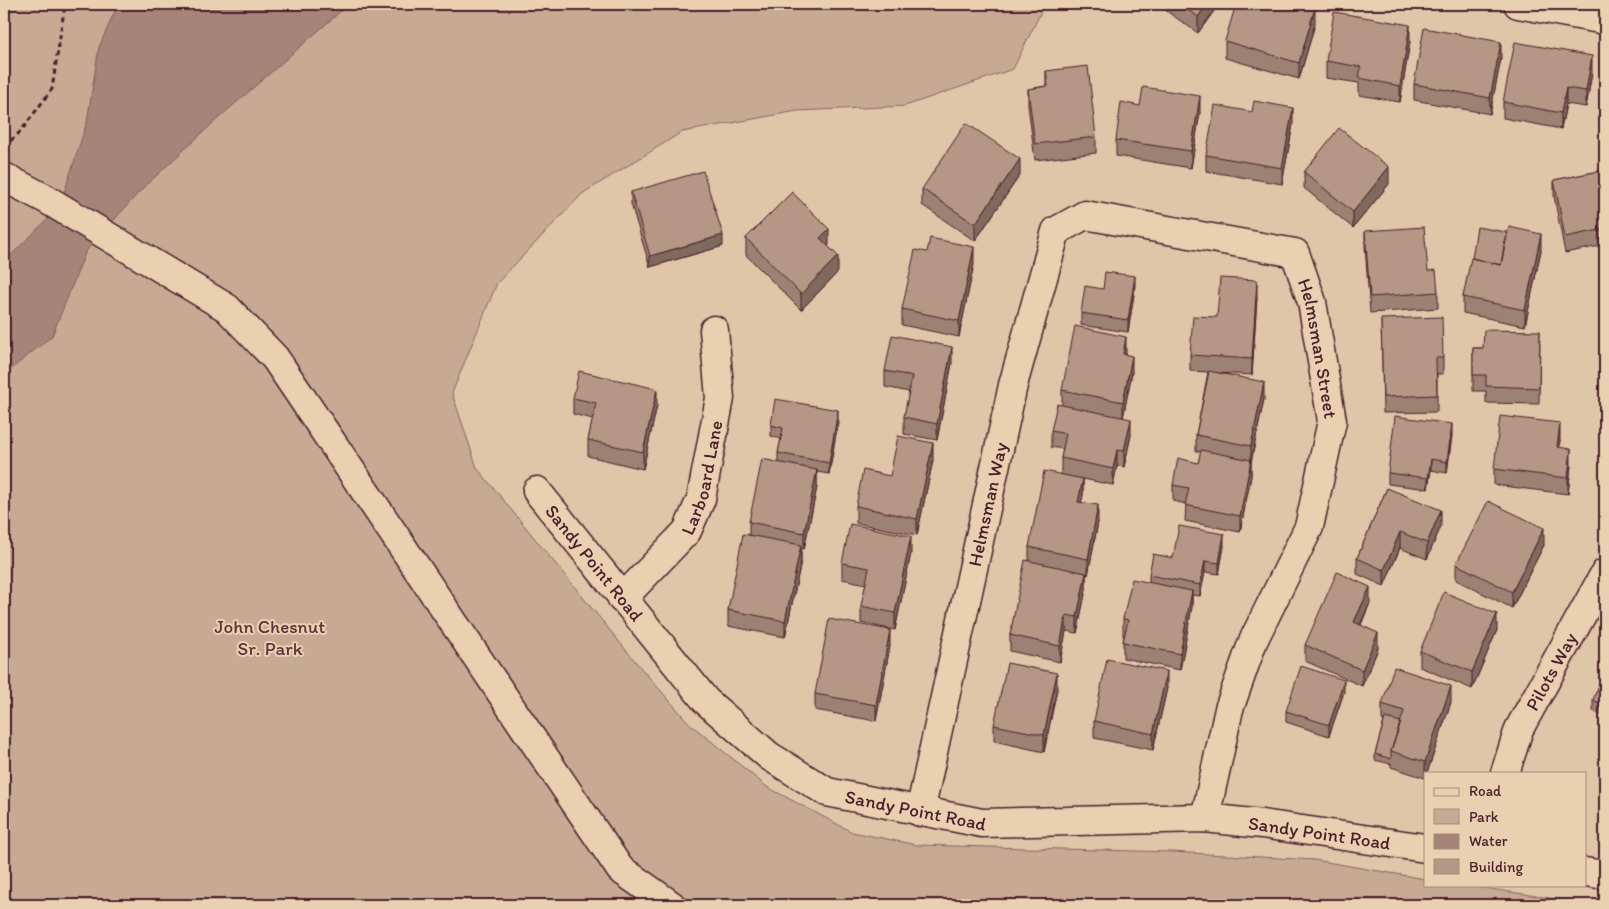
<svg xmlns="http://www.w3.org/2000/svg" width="1609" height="909" font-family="Itim,sans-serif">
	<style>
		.green { fill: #c7aa94; stroke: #886460 }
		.water { fill: #a68579; stroke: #815c5a }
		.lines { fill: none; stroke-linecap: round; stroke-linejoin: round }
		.minor-casing { stroke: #4a1f2b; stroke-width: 31 }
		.path { stroke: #4a1f2b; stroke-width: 3; stroke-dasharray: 5 4; stroke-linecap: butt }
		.minor { stroke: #e9d0b1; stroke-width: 28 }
		.wall { fill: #9c8272; stroke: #4a1f2b }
		.shaded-wall { fill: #7f6a5d; stroke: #4a1f2b }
		.building { fill: #b59785; stroke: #4a1f2b }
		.labels { text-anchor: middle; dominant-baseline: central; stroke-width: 4; stroke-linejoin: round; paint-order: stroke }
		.street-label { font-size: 19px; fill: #4a1f2b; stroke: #e9d0b1 }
		.park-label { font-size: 19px; fill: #5d343b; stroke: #e9d0b1 }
	</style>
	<rect width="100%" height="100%" fill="#dfc6a9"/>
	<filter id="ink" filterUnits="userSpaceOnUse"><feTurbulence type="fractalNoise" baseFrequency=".02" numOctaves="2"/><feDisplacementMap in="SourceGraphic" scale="10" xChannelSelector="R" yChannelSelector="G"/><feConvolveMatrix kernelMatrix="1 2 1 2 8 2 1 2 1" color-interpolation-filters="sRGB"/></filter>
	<g filter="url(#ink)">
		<path class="green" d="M4 4H1042L1040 14 1013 69 905 106 797 111 682 132 582 194 497 283 452 393 477 468 640 667 689 723 767 787 852 832 917 845 1172 852 1315 860 1425 879V885H1464L1596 905H4Z"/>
		<path class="water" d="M118 4H349L213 123 142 189 86 251 52 336 4 375V262L59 208 87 122 99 47Z"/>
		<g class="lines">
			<g class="minor-casing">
				<g id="minor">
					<path d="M1518 4 1605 20"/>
					<path d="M4 177 46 199 227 308 275 358 620 869 671 905"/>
					<path id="s1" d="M537 491 706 701 769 756 827 792 982 823 1205 818 1262 824 1425 848"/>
					<path id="s2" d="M622 599 687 531 701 499 720 398 714 330"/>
					<path id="s3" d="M1505 773 1519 729 1605 573"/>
					<path id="s4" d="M920 812 1013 385 1056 231 1085 215 1295 253 1312 302 1332 421 1309 527 1253 641 1229 709 1205 818"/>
					<path d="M1585 872 1605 875"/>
				</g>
			</g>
			<path class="path" d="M4 147 21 131 52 89 65 4"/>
			<use href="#minor" class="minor"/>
		</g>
		<path class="wall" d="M1165 4H1219L1198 33 1165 10Z
			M1315 24 1299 79 1225 58V41Z
			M1410 41 1400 102 1359 95V83L1326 78V61Z
			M1501 58 1490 114 1414 100V84Z
			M1605 63V116L1600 115V98Z
			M1046 71 1096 137V153L1035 160 1028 105V89L1046 86Z
			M1592 73 1586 107 1566 104 1561 129 1503 118V102Z
			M1140 106 1200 112 1191 168 1116 156V140Z
			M1293 124 1282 184 1206 171V155Z
			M1605 170V245L1565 253 1554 196V180Z
			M1304 172 1389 184 1353 228 1304 188Z
			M1020 175 975 241 922 205V189Z
			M631 192 723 246 650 267 631 204Z
			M1365 231 1428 271 1438 292V308L1370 313 1365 247Z
			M746 238 829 245 828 246 838 272 801 310 746 255Z
			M1506 240 1541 250 1525 326 1463 313V297L1472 258Z
			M927 252 974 264 959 337 902 325V309Z
			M1135 288 1128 332 1081 325V313L1103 289Z
			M1257 296 1252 375 1218 373 1264 399 1251 462V476L1240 532 1185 521 1186 504 1173 501V485L1198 463 1201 452 1196 451V435L1208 372 1190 371V355L1217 317Z
			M1381 319 1443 358V374H1437V412L1383 413Z
			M1540 331 1539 404 1486 403V391H1473V348H1483Z
			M1126 353V355L1132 372 1123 417 1131 435 1124 467 1117 466 1113 485 1083 479V495L1081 502 1098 522 1088 575 1086 574V589L1077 633 1066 631 1060 662 1010 651V635L1029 561V547L1061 474V458L1063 449 1051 447V431L1062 406V390Z
			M952 363 937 440 904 434V417L909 392 885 387V371Z
			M573 398 657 405 643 469 588 456V440L593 419 573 414Z
			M838 422 829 474 817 472V487L804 549H801V561L785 637 728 626V610L749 535V522L778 463V453L781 439 771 436V425Z
			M1452 435 1447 473 1431 470 1428 489 1388 484V473Z
			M1560 440 1559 447 1571 465 1568 494 1494 485V469Z
			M933 460 917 535 856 523V506L890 476Z
			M1387 488 1441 526 1427 559 1400 548 1384 586 1357 574V558Z
			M1544 545 1512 608 1456 580V564Z
			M1224 546 1219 574 1205 572 1200 596 1192 595V607L1180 670 1123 658V642L1124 636H1123V619L1149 582V575L1173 558Z
			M911 553 895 630 861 623V606L866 584 842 579V563Z
			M1370 603 1361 625 1378 649 1362 686 1305 661V645Z
			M1497 630 1472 689 1420 667V651Z
			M890 646 876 721 815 710V694Z
			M1605 671V717L1593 711V700Z
			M1167 688 1153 750 1094 738V721Z
			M1057 689 1044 752 994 741V725Z
			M1344 692 1329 736 1286 722V711Z
			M1451 702 1427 773H1425V778L1391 767V763V764L1375 760V754L1384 721 1382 720V704Z"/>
		<path class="shaded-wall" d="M1207 4H1219L1198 33V17Z
			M1315 8V24L1299 79V63Z
			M1410 25V41L1400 102V86Z
			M1501 42V58L1490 114V98Z
			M1592 56V73L1586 107V91Z
			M1566 88V104L1561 129V113Z
			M1200 96V112L1191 168V151Z
			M1293 108V124L1282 184V168Z
			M1020 159V175L975 241V224Z
			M1389 167V184L1353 228V212Z
			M829 229V245L820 254V238Z
			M1541 234V250L1525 326V310Z
			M723 235V246L650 267V256Z
			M974 247V264L959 337V321Z
			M838 256V272L801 310V294Z
			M1135 276V288L1128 332V320Z
			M1257 280V296L1252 375V359Z
			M1126 337V353L1123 370V354Z
			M952 347V363L937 440V424Z
			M1132 356V372L1123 418V402Z
			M1264 382V399L1251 462V446Z
			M657 389V405L643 469V452Z
			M838 410V422L829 474V463Z
			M1131 419V435L1124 467V451Z
			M1560 423V440L1557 463V447Z
			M1452 424V435L1447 473V462Z
			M933 443V460L917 535V519Z
			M1571 449V465L1568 494V478Z
			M1117 450V466L1113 485V469Z
			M1431 459V470L1428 489V478Z
			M1251 460V476L1240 532V516Z
			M817 470V487L804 549V533Z
			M1083 479V495L1078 518V502Z
			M1098 505V522L1088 575V559Z
			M1441 510V526L1427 559V543Z
			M1544 528V545L1512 608V592Z
			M1400 532V548L1384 586V570Z
			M1224 534V546L1219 574V563Z
			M911 536V553L895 630V613Z
			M801 545V561L785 637V621Z
			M1205 561V572L1200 596V585Z
			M1086 573V589L1077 633V617Z
			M1370 587V603L1354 638V622Z
			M1192 591V607L1180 670V654Z
			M1497 614V630L1472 689V672Z
			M1066 615V631L1060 662V646Z
			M890 630V646L876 721V705Z
			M1378 633V649L1362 686V670Z
			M1167 671V688L1153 750V734Z
			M1057 673V689L1044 752V735Z
			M1344 680V692L1329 736V725Z
			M1451 686V702L1427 773H1425V762Z"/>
		<path class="building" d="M1180 4H1207L1198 17Z
			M1236 4H1300L1315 8 1299 63 1225 41Z
			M1334 12 1410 25 1400 86 1359 78 1361 67 1326 61Z
			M1424 28 1501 42 1490 98 1414 84Z
			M1515 42 1592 56 1586 91 1566 88 1561 113 1503 102Z
			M1605 63V99L1600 98Z
			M1088 66 1096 137 1035 144 1028 89 1048 86 1046 71Z
			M1143 87 1200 96 1191 151 1116 140 1121 102 1140 106Z
			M1254 101 1293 108 1282 168 1206 155 1215 105 1252 112Z
			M966 123 1020 159 975 224 922 189Z
			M1339 128 1389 167 1353 212 1304 172Z
			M1605 170V229L1565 237 1554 180Z
			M703 171 723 235 650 256 631 192Z
			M792 192 829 229 820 238 838 256 801 294 746 238Z
			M1424 227 1428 271 1436 270 1438 292 1370 297 1365 231Z
			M1477 227 1506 232 1501 265 1472 258Z
			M1509 227 1541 234 1525 310 1463 297 1471 258 1501 265Z
			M930 238 974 247 959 321 902 309 915 250 927 252Z
			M1105 272 1135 276 1128 320 1081 313 1085 286 1103 289Z
			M1220 278 1257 280 1252 359 1190 355 1193 316 1217 317Z
			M1442 317 1443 358H1436L1437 395 1383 397 1381 319Z
			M1075 326 1126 337 1123 354 1132 356 1123 402 1062 390Z
			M1484 330 1540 331 1539 388 1486 386V375H1473V348H1483Z
			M892 335 952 347 937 424 904 417 912 376 885 371Z
			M579 371 657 389 643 452 588 440 596 403 573 398Z
			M1209 371 1264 382 1251 446 1196 435Z
			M775 399 838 410 829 463 778 453 783 428 771 425Z
			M1057 404 1131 419 1124 451 1117 450 1113 469 1061 458 1066 434 1051 431Z
			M1395 416 1452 424 1447 462 1431 459 1428 478 1388 473Z
			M1500 416 1560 423 1557 447 1571 449 1568 478 1494 469Z
			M898 436 933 443 917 519 856 506 863 470 890 476Z
			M1201 450 1251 460 1240 516 1185 505 1189 488 1173 485 1178 458 1198 463Z
			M762 459 817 470 804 533 749 522Z
			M1044 471 1083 479 1078 502 1098 505 1088 559 1029 547Z
			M1387 488 1441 510 1427 543 1400 532 1384 570 1357 558Z
			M1488 501 1544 528 1512 592 1456 564Z
			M850 524 911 536 895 613 861 606 869 568 842 563Z
			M1179 526 1224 534 1219 563 1205 561 1200 585 1149 575 1153 554 1173 558Z
			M743 534 801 545 785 621 728 610Z
			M1025 560 1086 573 1077 617 1066 615 1060 646 1010 635Z
			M1337 572 1370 587 1354 622 1378 633 1362 670 1305 645Z
			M1132 579 1192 591 1180 654 1123 642 1128 620 1123 619Z
			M1444 592 1497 614 1472 672 1420 651Z
			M829 619 890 630 876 705 815 694Z
			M1107 659 1167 671 1153 734 1094 721Z
			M1007 663 1057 673 1044 735 994 725Z
			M1301 666 1344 680 1329 725 1286 711Z
			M1394 667 1451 686 1425 762 1391 751 1404 711 1382 704Z
			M1605 671V706L1593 700Z
			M1385 718 1401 722 1391 751V759L1375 754Z"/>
	</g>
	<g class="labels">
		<g class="street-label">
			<text stroke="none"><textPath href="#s4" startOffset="942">Helmsman Street</textPath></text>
			<text stroke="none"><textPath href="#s2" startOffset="150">Larboard Lane</textPath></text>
			<text stroke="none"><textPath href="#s4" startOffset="315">Helmsman Way</textPath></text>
			<text stroke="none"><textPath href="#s1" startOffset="92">Sandy Point Road</textPath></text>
			<text stroke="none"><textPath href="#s3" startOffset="112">Pilots Way</textPath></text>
			<text stroke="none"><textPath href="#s1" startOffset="512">Sandy Point Road</textPath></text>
			<text stroke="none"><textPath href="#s1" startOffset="918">Sandy Point Road</textPath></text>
		</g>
		<g class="park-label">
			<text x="270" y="626">John Chesnut<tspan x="270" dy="22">Sr. Park</tspan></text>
		</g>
	</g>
	<rect width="1609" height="909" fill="none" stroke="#e9d0b1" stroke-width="20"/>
	<rect x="10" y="10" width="1589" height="889" fill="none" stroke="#4a1f2b" stroke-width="2" filter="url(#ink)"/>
	<rect x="1424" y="772" width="162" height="115" fill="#e9d0b1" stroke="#a9897b"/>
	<rect x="1434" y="788" width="25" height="8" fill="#e9d0b1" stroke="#a9897b"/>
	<text x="1469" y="796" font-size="15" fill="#4a1f2b">Road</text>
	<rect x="1434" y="809" width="25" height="15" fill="#c7aa94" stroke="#a9897b"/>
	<text x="1469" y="822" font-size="15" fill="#4a1f2b">Park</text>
	<rect x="1434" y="834" width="25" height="15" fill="#a68579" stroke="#a9897b"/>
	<text x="1469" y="846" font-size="15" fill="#4a1f2b">Water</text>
	<rect x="1434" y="859" width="25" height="15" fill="#b59785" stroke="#a9897b"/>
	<text x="1469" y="872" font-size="15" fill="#4a1f2b">Building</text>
</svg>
